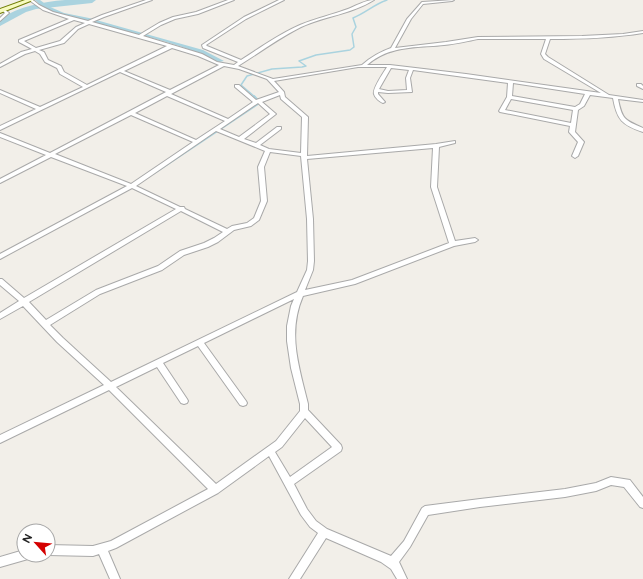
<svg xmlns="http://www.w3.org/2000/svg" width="643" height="579" font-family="Figtree,sans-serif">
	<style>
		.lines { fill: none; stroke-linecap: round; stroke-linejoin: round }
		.stream-far1 { stroke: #aad3df; stroke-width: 1.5 }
		.stream { stroke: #aad3df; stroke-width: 2 }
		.canal { fill: #aad3df; fill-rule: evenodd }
		.river { fill: #aad3df; fill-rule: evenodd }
		.street-casing { stroke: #a9a9a9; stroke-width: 2 }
		.secondary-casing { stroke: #707d05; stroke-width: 2 }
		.street { fill: #fff; fill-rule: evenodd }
		.secondary { fill: #f7fabf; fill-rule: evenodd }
	</style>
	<rect width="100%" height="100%" fill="#f2efe9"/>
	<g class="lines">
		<path class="stream-far1" d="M255 97 241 85 247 76 272 69 302 67 306 66 299 61 316 55 350 50 354 47 352 34 356 27 353 18C367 12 373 5 387 0"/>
		<path class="stream" d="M153 174 258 104 257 99 254 96"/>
		<path class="canal" d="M35 0H40L48 6 64 13 89 18 203 50 224 61 219 62C179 42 133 34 91 22 71 16 50 15 35 0Z"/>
		<path class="river" d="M65 0H96L92 3 36 9 26 12 0 26V19C20 6 42 2 65 0Z"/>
		<g class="street-casing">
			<path id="street" d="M29 0H33L39 5 53 12 88 21 102 15 146 0H152L104 17 92 22 139 35 159 23 173 17 196 12 228 0H234L198 14 175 19 161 25 143 36 202 54 217 62 234 65 238 62 203 48 202 45 244 17 279 0H284L246 19 206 45 207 46 241 60C260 48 279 34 300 25 316 18 332 15 348 9 356 6 365 0 374 0 352 14 325 16 301 27 279 38 259 53 238 66L273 79 362 65C371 57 380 52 391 48L407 19 422 2 454 0 452 1 423 4 411 19 395 48 446 42 478 37 582 36 623 34 643 31V33C612 38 582 39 550 39L545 54 548 57 609 95 643 100V102L618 99C622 119 624 120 643 128V132C622 125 617 120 613 98L590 95 584 106 578 110 575 132 584 142 578 156 575 158 572 156 578 142 569 132 570 126 500 112 499 111 507 97 508 83 413 70 410 78 412 92 388 93 378 92V94L385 102 383 103C380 102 375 98 374 94 372 89 384 72 387 67H358L274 81 284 92 285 97 308 117 307 156 436 144 455 141V143L439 147 437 187 455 241 475 238 478 240 475 242 454 246 355 284 303 296C287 333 299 367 308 404V410L341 445 342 448 341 451 294 484 307 509 316 521 327 529 391 556 404 541 422 508 425 506 480 499 565 489 596 483 611 477 630 480 643 497V508L640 507 624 487 611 485 596 491 565 497 480 507 428 515 410 547 399 562 407 579H397L391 569 381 562 326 538 300 579H289L318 533 310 527 301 515 269 456 218 493 116 548 108 551 120 579H110L99 554 93 556 48 555V545L93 546 111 541 208 489 109 390 0 443V435L104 385 57 342 23 306 0 319V313L19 301 0 285V279H2L24 298 176 209 132 188 0 259V254L127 186 51 157 0 183V179L46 155 0 137V133L50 153 166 92 120 72 0 130V126L36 109 0 93V90L40 107 83 87 60 74 57 68 45 62 40 54 35 51 25 54 0 67V64L21 52 32 49 19 42V40L69 19 43 10ZM74 20 85 23 76 27 60 41 36 48 24 41ZM89 24 167 46 87 85 64 72 61 66 48 60 44 52 39 50 64 43 78 29ZM478 39H546L541 54 544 59 601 93 466 74 390 65H367C390 45 416 48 444 45 456 44 467 41 478 39ZM172 48 198 56 219 65 170 90 124 71ZM224 66 239 69 267 79 279 92 256 100 239 85H235V87L253 102 228 119 171 94ZM391 68 409 70 406 78 407 90 388 91 379 89ZM513 83 585 94 580 104 575 107 512 96ZM280 95 281 99 302 117 301 153 269 149 260 145 281 129V127H277L256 143 244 139 276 114 262 102ZM167 96 225 121 196 140 135 113ZM511 99 573 110 571 123 505 110ZM258 103 270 114 239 137 220 129ZM131 115 193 142 131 184 55 154ZM216 131 265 151 258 167 261 201 254 218 247 223 232 226 227 229 185 209 184 207H180L136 186ZM433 148 431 187 449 243 352 280 305 290 313 270 314 261 313 219 307 159ZM270 152 301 156 307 219 308 261 307 270 297 292 111 382 63 338 50 325 100 294 162 270 184 255 208 247 218 242 234 230 251 226 259 220 267 201 264 167ZM181 211 223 232 214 238 204 243 180 251 158 266 96 290 46 320 29 302ZM294 299 291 306 287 326V341L291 368 300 404V411L276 441 216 484 116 387 157 367 181 403 184 404 187 403 188 401 187 399 163 363 198 346 240 405 243 406 246 405 247 403 246 401 204 343ZM305 418 332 447 290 477 275 452 282 447Z
				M4 9 9 13 0 21V18L5 13 2 10Z
				M637 84H641L643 86V89L637 86Z
				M24 550V555H29L28 559 0 567V557Z"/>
		</g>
		<g class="secondary-casing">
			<path id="secondary" d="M25 0H33L0 13V9Z"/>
		</g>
		<use href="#street" class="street"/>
		<use href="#secondary" class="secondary"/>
	</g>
	<g transform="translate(36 543) rotate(297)"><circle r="19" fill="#ffffff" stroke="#a7a7a7"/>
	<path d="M0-3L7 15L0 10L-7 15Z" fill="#d40000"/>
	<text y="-6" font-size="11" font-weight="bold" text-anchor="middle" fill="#222222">N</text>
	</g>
</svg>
